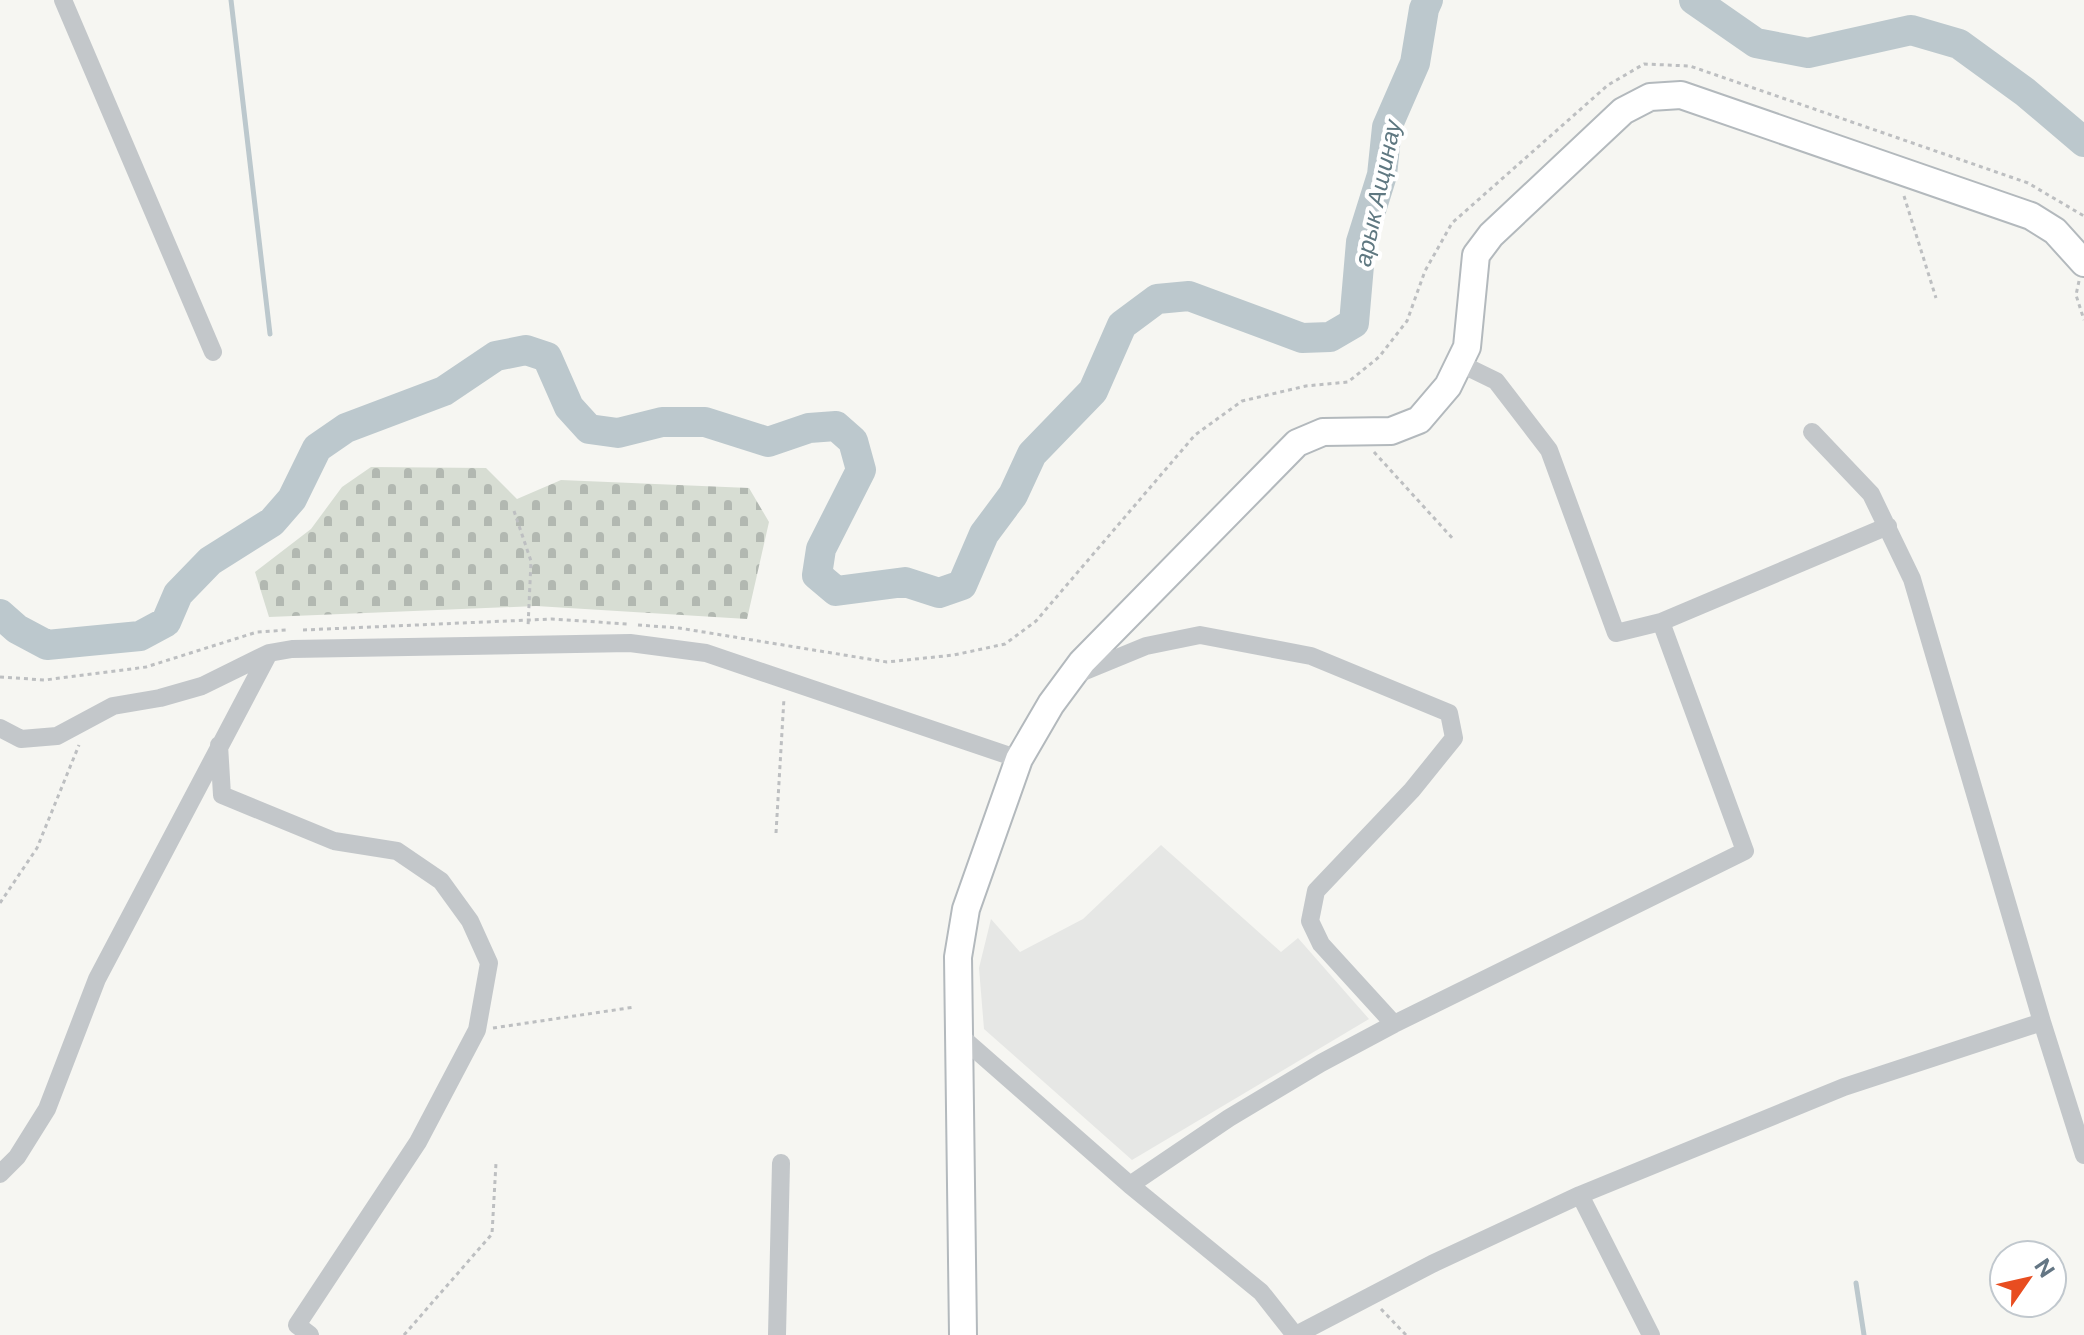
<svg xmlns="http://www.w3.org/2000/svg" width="2084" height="1335" font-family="'Public Sans',sans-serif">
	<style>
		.built { fill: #e6e7e5 }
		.cemetery { fill: url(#cemetery-stones) }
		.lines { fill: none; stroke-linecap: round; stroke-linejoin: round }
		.stream { stroke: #bcc8cd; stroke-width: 5 }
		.river { stroke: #bcc8cd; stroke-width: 30 }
		.secondary-casing { stroke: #b3b9bd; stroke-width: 30 }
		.path { stroke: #bdbfc1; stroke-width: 3; stroke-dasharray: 4 4; stroke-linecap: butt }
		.street { stroke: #c3c7ca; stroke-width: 18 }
		.secondary { stroke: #fff; stroke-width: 26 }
		.labels { text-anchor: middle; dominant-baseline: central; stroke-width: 8; stroke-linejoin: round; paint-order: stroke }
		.water-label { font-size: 24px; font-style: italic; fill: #5f7881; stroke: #fff }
	</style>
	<defs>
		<pattern id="cemetery-stones" width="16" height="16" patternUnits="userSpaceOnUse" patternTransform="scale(2)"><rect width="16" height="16" fill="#d7ddd3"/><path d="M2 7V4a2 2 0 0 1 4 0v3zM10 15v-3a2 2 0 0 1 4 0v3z" fill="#b2b8b1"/></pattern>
	</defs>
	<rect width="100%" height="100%" fill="#f6f6f2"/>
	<path class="built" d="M1161 845 1281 952 1298 938 1369 1019 1132 1160 984 1029 979 968 991 919 1020 952 1083 919Z"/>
	<path class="cemetery" d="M371 467 486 468 517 499 561 480 749 488 769 522 747 619 536 606 269 617 255 572 311 529 342 487Z"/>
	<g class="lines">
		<path class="stream" d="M231 0 270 334
			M1856 1283 1864 1335"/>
		<path class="river" d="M1694 0 1756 43 1808 53 1911 30 1959 44 2025 92 2084 142
			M0 614 17 629 47 645 140 636 166 622 178 594 210 561 272 522 292 499 317 448 346 428 444 391 496 356 526 350 547 357 569 407 589 429 618 433 662 422H705L768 442 809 428 836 426 853 441 861 470 821 549 817 575 836 591 905 582 939 593 962 585 984 534 1013 495 1032 454 1093 391 1122 325 1157 299 1189 296 1302 338 1330 337 1354 323 1361 242 1382 175 1387 127 1415 63 1424 9 1428 0"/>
		<g class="secondary-casing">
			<path id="secondary" d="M963 1335 958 957 966 909 1019 759 1051 704 1082 662 1297 443 1323 432 1391 431 1419 420 1448 386 1467 347 1476 255 1491 235 1623 111 1650 97 1681 95 2031 216 2055 231 2084 263"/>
		</g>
		<path class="path" d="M1904 196 1936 298
			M2079 281 2076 295 2084 320
			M1374 452 1454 540
			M514 511 531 561 528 627
			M638 625 679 628 887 662 954 655 1005 644 1036 621 1195 435 1242 401 1306 386 1348 382 1379 357 1407 321 1425 271 1452 223 1608 85 1644 64 1690 66 2028 183 2084 216
			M303 630 552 619 627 624
			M0 677 45 680 146 667 257 632 287 630
			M776 833 784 698
			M0 903 37 848 79 745
			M493 1028 635 1007
			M1381 1309 1406 1335
			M404 1335 492 1234 496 1163"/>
		<path class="street" d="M63 0 213 352
			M1459 363 1496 381 1549 450 1616 633 1661 622 1888 526
			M1812 432 1871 494 1912 579 2042 1022 2084 1155
			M1073 676 1146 646 1200 635 1311 656 1449 713 1454 738 1412 790 1316 891 1310 921 1321 944 1394 1024
			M0 728 21 739 57 736 113 706 160 698 202 686 269 653 292 649 630 643 706 653 1019 759
			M219 745 222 795 334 841 397 851 441 881 470 921 489 963 477 1030 418 1142 297 1325 310 1335
			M959 1035 1130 1185 1261 1292 1295 1335
			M0 1174 17 1157 47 1109 97 979 269 653
			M1130 1185 1229 1118 1321 1063 1394 1024 1745 851 1661 622
			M1580 1195 1651 1335
			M777 1335 781 1163
			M1296 1335 1432 1264 1580 1195 1844 1087 2042 1022"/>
		<use href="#secondary" class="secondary"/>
	</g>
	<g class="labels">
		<g class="water-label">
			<text transform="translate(1377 193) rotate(-78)">арык Ащинау</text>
		</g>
	</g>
	<g transform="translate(2028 1279) rotate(56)"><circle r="38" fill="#ffffff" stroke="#c1c8ce" stroke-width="2"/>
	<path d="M0-6L14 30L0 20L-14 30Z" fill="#e84d20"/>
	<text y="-12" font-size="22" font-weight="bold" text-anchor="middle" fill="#647684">N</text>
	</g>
</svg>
